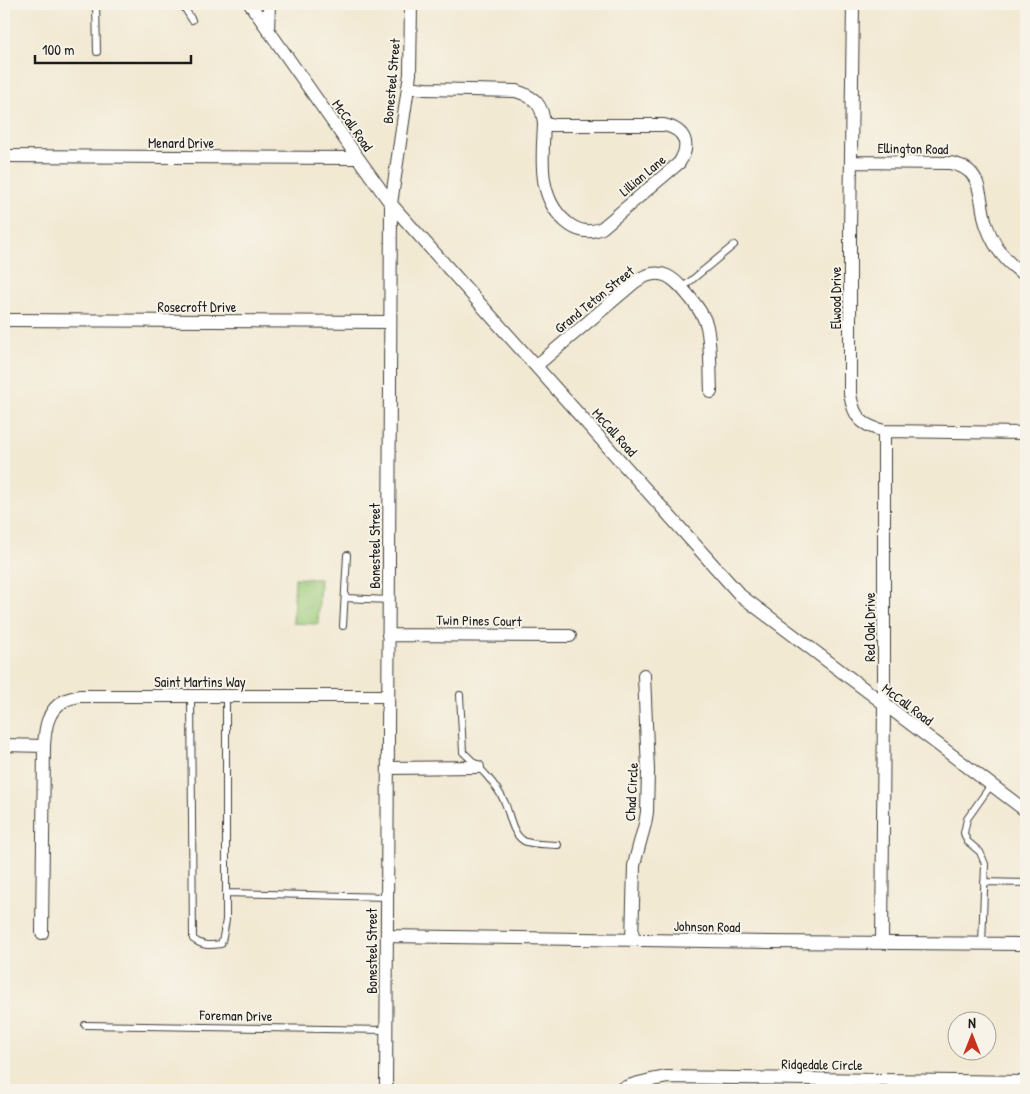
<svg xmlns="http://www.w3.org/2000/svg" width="1030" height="1094" font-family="'Patrick Hand',sans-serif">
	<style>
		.grass { fill: url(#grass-tufts); stroke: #5c744a }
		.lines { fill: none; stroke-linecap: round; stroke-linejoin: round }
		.lane-casing { stroke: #3c3b37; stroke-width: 8 }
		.street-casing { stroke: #3c3b37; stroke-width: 14 }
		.lane { stroke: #fff; stroke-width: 6 }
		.street { stroke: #fff; stroke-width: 12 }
		.labels { text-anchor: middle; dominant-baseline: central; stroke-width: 4; stroke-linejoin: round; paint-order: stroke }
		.street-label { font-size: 14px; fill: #1c1c1c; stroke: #f7f3e8 }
	</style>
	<defs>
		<pattern id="grass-tufts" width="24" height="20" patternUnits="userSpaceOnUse" patternTransform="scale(1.25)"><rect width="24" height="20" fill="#9bcb79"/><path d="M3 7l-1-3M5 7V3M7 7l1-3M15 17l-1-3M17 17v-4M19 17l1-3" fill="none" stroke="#85ae68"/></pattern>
	</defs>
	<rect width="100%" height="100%" fill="#f7f3e8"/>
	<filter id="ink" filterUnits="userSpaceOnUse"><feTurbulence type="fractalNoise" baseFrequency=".02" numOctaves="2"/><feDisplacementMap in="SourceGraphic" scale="10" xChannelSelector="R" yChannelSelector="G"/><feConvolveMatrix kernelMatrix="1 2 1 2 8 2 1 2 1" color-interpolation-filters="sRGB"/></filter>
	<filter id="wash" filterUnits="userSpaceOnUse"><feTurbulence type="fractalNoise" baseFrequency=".0096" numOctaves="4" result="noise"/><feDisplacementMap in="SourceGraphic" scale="20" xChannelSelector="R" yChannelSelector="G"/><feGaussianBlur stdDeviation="1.12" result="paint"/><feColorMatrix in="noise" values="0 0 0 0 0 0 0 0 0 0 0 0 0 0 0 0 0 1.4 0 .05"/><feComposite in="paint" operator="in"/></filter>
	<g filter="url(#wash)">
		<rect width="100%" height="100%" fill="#f2e9d3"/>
		<path class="grass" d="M295 578 320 579 318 624 293 623Z"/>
	</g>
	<g filter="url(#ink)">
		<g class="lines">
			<g class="lane-casing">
				<path id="lane" d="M96 4 97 52
					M182 4 192 20
					M4 7 8 4
					M682 288 734 245
					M345 598 389 600
					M343 626 347 555
					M460 695 463 752C479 767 496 783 505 803 510 815 512 834 524 841 531 845 550 844 558 845
					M191 696 193 939C203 946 209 946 221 944L223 937 226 920V696
					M984 882 1026 883
					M227 893 387 897
					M982 944 985 864 980 852 967 841 964 833 967 819 991 785
					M85 1025 386 1030"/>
			</g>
			<g class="street-casing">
				<path id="street" d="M250 4 358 158 391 204 740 595 1026 811
					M853 4 850 232V394C854 418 861 425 884 431L1026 433
					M268 31 269 4
					M408 87 425 89 516 91C535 97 543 105 544 125
					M544 125H664C686 130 691 145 679 163L602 228C591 233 580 232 570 225 537 201 542 160 544 125Z
					M4 156 358 158
					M851 162 950 163C985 169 978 197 986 224 993 245 1006 264 1026 275
					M4 320 390 322
					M536 366 635 282C662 263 675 279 692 300 698 308 705 317 707 327 711 346 710 372 711 392
					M388 635 570 636
					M4 745 44 746
					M388 768 478 767
					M42 933 44 746C45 729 47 710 64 701 68 698 74 698 79 696H388
					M387 936 768 942 1026 944
					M632 940 634 866 636 857 645 824 647 812 648 771 644 675
					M882 943 884 704V431
					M386 1090 391 204 410 74 411 4
					M619 1090C634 1083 650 1080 667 1077L1026 1082"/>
			</g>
			<use href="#lane" class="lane"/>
			<use href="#street" class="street"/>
		</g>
	</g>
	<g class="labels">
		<g class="street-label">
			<text transform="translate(391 81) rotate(-85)">Bonesteel Street</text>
			<text transform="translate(353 125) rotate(55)">McCall Road</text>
			<text x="181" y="142">Menard Drive</text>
			<text transform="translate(913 148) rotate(1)">Ellington Road</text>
			<text transform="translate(642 175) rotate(-40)">Lillian Lane</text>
			<text transform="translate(835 298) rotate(-90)">Elwood Drive</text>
			<text transform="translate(594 299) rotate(-39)">Grand Teton Street</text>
			<text x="197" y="306">Rosecroft Drive</text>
			<text transform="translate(615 432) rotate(48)">McCall Road</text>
			<text transform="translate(374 546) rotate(-90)">Bonesteel Street</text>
			<text transform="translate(479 620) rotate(1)">Twin Pines Court</text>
			<text transform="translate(869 627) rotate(-90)">Red Oak Drive</text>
			<text x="200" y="681">Saint Martins Way</text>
			<text transform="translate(908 704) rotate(37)">McCall Road</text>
			<text transform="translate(631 792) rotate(-87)">Chad Circle</text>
			<text transform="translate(707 926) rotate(1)">Johnson Road</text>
			<text transform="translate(371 951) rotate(-90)">Bonesteel Street</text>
			<text transform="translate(236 1015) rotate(1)">Foreman Drive</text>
			<text transform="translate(822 1064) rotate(1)">Ridgedale Circle</text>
		</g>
	</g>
	<rect width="1030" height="1094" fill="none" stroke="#f7f3e8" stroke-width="20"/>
	<g transform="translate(972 1036)"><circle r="24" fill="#f7f3e8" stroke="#9f9d96"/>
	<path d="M0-4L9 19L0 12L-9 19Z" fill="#c8321e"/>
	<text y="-8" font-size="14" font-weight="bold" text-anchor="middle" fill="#1c1c1c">N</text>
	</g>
	<path d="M35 55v8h156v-8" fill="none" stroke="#1c1c1c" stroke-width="2.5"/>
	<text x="42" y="55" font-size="15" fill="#1c1c1c" stroke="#f7f3e8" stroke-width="4" paint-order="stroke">100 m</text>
</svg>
